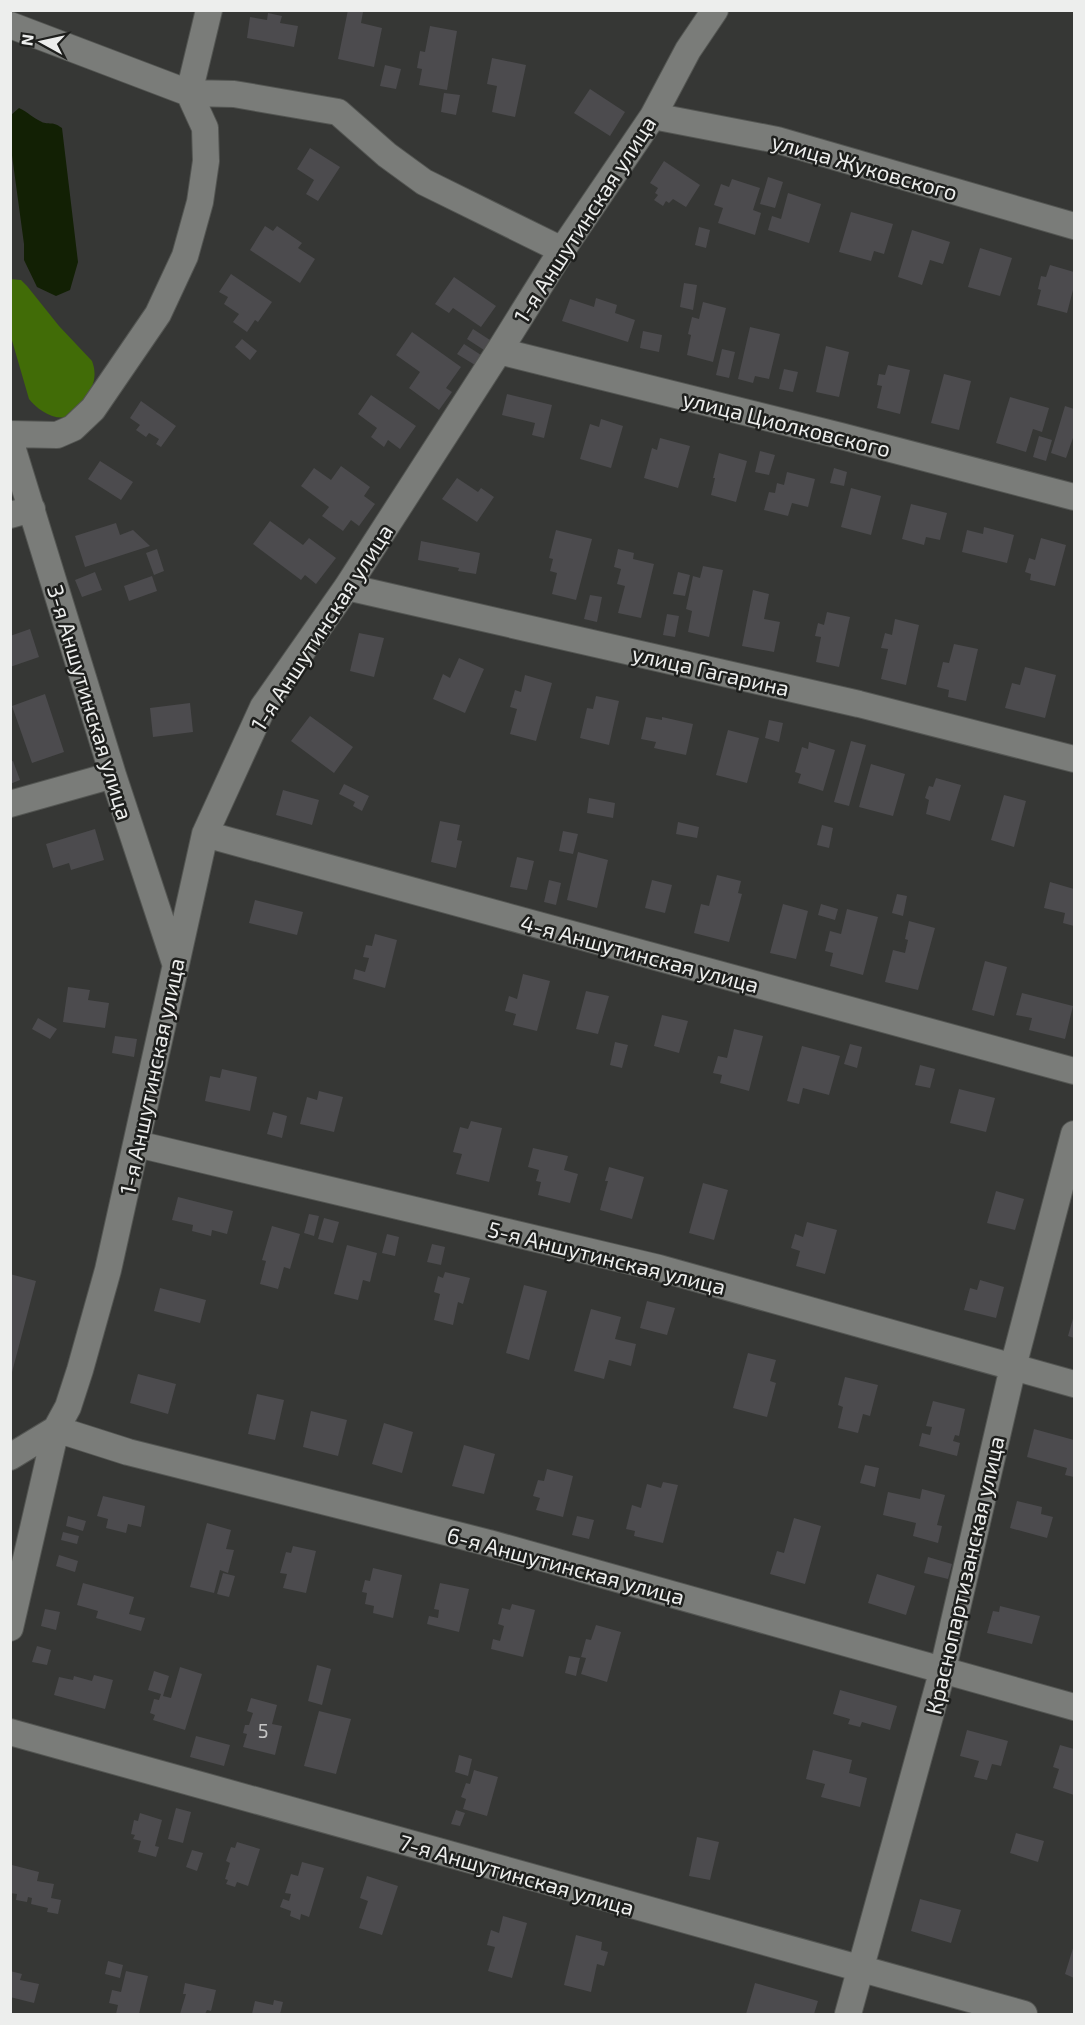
<svg xmlns="http://www.w3.org/2000/svg" width="1085" height="2025" font-family="'Exo 2',sans-serif">
	<style>
		.forest { fill: #416c07 }
		.water { fill: #122004 }
		.building { fill: #4c4b4e }
		.lines { fill: none; stroke-linecap: round; stroke-linejoin: round }
		.minor-casing { stroke: #535552; stroke-width: 28 }
		.minor { stroke: #7a7c79; stroke-width: 26 }
		.labels { text-anchor: middle; dominant-baseline: central; stroke-width: 5; stroke-linejoin: round; paint-order: stroke }
		.number-label { font-size: 20px; fill: #c5c5c5 }
		.street-label { font-size: 22px; fill: #edeeed; stroke: #1e1f1d }
	</style>
	<rect width="100%" height="100%" fill="#363735"/>
	<path class="forest" d="M10 279 21 280 27 286 59 326 92 361C98 377 93 388 83 401 81 405 78 410 75 413 60 425 38 411 29 399L11 337Z"/>
	<path class="water" d="M19 108C29 113 32 117 40 121 48 126 51 120 62 128L78 262 70 290 56 296 37 287 24 260V244L11 148V115Z"/>
	<path class="building" d="M348 10 363 12 361 23 382 28 374 67 338 59Z
		M268 13 282 16 280 23 298 26 294 47 247 38 250 17 267 20Z
		M430 26 457 31 447 90 419 85 422 69 417 68 420 51 425 52Z
		M492 58 526 65 515 117 492 112 497 86 487 84Z
		M385 65 401 69 396 89 380 86Z
		M590 89 625 112 610 136 574 113Z
		M444 93 460 95 456 115 441 112Z
		M310 148 340 167 318 201 306 194 314 180 297 169Z
		M664 161 700 185 686 207 673 199 669 203 666 201 663 206 654 200 658 195 655 193 658 188 650 183Z
		M768 177 783 182 775 208 760 204Z
		M732 179 760 188 753 210 761 213 755 235 718 223 723 208 714 205 721 184 729 187Z
		M788 193 821 204 809 243 768 230 772 216 781 219Z
		M851 212 893 224 884 254 874 251 871 261 839 252Z
		M265 226 273 231 277 226 302 243 298 248 315 259 300 283 250 250Z
		M699 227 710 230 706 248 695 245Z
		M912 230 950 242 943 264 930 260 922 285 898 277Z
		M980 248 1012 258 1000 296 968 287Z
		M1050 265 1074 272V286L1067 313 1037 305 1041 290 1038 289 1041 276 1046 277Z
		M231 274 272 302 258 322 255 320 247 332 233 322 239 314 224 304 228 297 219 292Z
		M454 277 496 306 481 327 453 308 449 313 435 304Z
		M684 283 697 285 693 310 680 307Z
		M596 298 617 305 615 313 635 320 628 342 562 321 570 299 594 307Z
		M703 302 726 308 713 362 687 355 691 335 688 334 692 317 699 319Z
		M750 327 780 334 769 379 755 376 753 383 738 379Z
		M473 329 490 340 484 350 467 339Z
		M643 331 662 335 659 352 640 348Z
		M412 332 461 367 446 388 452 392 439 410 409 388 420 372 396 355Z
		M242 339 257 351 250 360 235 347Z
		M464 344 481 355 475 365 457 354Z
		M826 346 849 352 839 397 816 392Z
		M722 349 735 352 729 378 716 375Z
		M888 365 910 370 900 414 877 408 882 386 877 385 879 374 885 375Z
		M784 369 798 372 793 392 779 389Z
		M944 374 971 381 959 430 931 423Z
		M507 394 552 405 544 438 532 435 535 423 502 415Z
		M371 395 416 426 400 449 388 440 384 447 371 437 377 428 358 414Z
		M1010 397 1049 408 1042 432 1033 429 1026 452 996 443Z
		M141 401 176 426 161 447 156 444 159 439 149 433 146 437 136 430 140 425 130 418Z
		M1065 406 1074 409V435L1066 458 1051 453Z
		M601 419 623 426 611 468 580 459 590 424 599 427Z
		M1039 436 1052 440 1046 461 1033 457Z
		M660 438 690 446 678 488 644 478 652 448 657 450Z
		M760 451 775 455 769 475 755 472Z
		M719 453 747 461 736 502 711 495 715 478H713Z
		M100 461 133 482 121 500 88 479Z
		M341 466 370 487 364 496 375 504 359 526 351 520 343 531 322 516 329 507 301 486 314 468 331 480Z
		M834 468 847 472 844 486 830 483Z
		M787 472 815 479 808 507 792 503 788 516 764 510 769 492 775 493 777 483 784 485Z
		M457 478 478 492 481 488 494 497 477 522 442 499Z
		M851 488 881 496 871 535 841 527Z
		M911 504 947 513 940 540 926 537 924 545 902 539Z
		M270 521 303 545 309 538 336 558 316 584 305 575 301 580 253 544Z
		M116 523 120 535 133 530 150 546 85 567 75 536Z
		M984 527 1014 535 1007 563 962 552 967 530 983 534Z
		M556 530 592 539 576 600 552 594 557 573 550 571 553 559 549 558Z
		M1041 538 1066 545 1055 586 1030 580 1031 574 1025 572 1029 558 1035 560Z
		M421 541 480 553 476 574 458 571 459 568 418 560Z
		M157 549 164 571 154 575 146 553Z
		M618 549 634 553 633 559 654 564 641 618 618 613 625 586 617 584 621 569 614 567Z
		M703 566 723 570 709 637 688 632 692 611 686 609 693 576 700 578Z
		M95 572 102 590 82 597 75 580Z
		M678 572 690 575 685 596 673 594Z
		M152 576 157 591 129 601 124 586Z
		M753 590 769 594 764 619 780 622 774 652 742 646Z
		M590 595 602 597 597 622 584 619Z
		M827 612 850 617 839 667 816 662 821 637 815 636 818 623 824 625Z
		M667 614 679 616 675 637 663 635Z
		M895 619 919 625 906 685 881 679 888 649 881 648 885 633 892 635Z
		M30 629 39 657 10 667V636Z
		M359 633 384 638 374 677 350 671Z
		M954 644 978 649 966 701 948 697 949 690 937 687 943 662 949 663Z
		M459 658 484 669 465 713 433 699 443 674 450 678Z
		M1025 667 1056 675 1045 718 1005 708 1012 683 1020 685Z
		M525 675 552 683 536 741 510 734 517 709 510 707 515 690 521 692Z
		M45 694 64 752 32 763 12 706Z
		M596 696 619 701 609 745 580 738 587 708 593 709Z
		M190 703 193 732 153 737 150 708Z
		M310 716 353 747 334 773 291 741Z
		M646 717 662 720V717L693 724 686 755 654 748 656 742 641 739Z
		M769 720 783 723 779 742 765 738Z
		M728 730 759 738 747 783 716 775Z
		M851 741 866 745 849 806 834 802Z
		M809 742 835 750 823 791 798 783 801 774 795 772 802 747 808 749Z
		M13 761 20 780 10 784V762Z
		M871 764 905 774 893 816 859 807Z
		M936 778 961 785 950 821 926 814 929 800 925 798 929 786 933 787Z
		M344 784 369 796 362 811 353 806 355 802 339 794Z
		M283 790 319 800 312 825 276 815Z
		M1004 795 1026 801 1014 847 991 840Z
		M589 798 615 803 613 818 587 813Z
		M440 821 460 825 457 840 462 841 456 868 431 862Z
		M678 822 699 827 697 838 676 834Z
		M822 825 833 828 829 848 817 845Z
		M95 829 104 860 71 870 69 863 53 868 46 844Z
		M563 831 578 834 573 854 559 851Z
		M578 852 608 860 597 908 567 900Z
		M517 857 534 861 527 890 510 887Z
		M717 875 741 881 738 893 742 894 729 942 694 933 701 904 709 906Z
		M549 880 561 883 556 905 544 902Z
		M652 880 672 885 665 913 645 908Z
		M1050 882 1074 889V926L1063 923 1065 913 1044 908Z
		M897 894 907 896 903 916 892 913Z
		M255 900 303 912 297 935 249 923Z
		M783 904 808 911 796 959 770 953Z
		M821 904 838 909 835 920 818 915Z
		M847 909 878 917 863 975 830 966 833 953 825 951 830 931 841 934Z
		M909 921 935 928 918 990 885 982 893 950 905 953 908 940 905 939Z
		M375 934 397 940 385 988 353 979 355 969 365 972 369 958 363 957 366 945 372 946Z
		M985 961 1007 967 994 1016 972 1010Z
		M523 974 550 981 537 1031 513 1025 516 1014 505 1011 509 996 517 999Z
		M68 987 90 990 88 1000 109 1003 105 1028 63 1022Z
		M586 991 609 996 598 1034 576 1029Z
		M1022 993 1073 1006 1065 1039 1029 1030 1032 1018 1016 1015Z
		M662 1015 688 1021 679 1053 654 1046Z
		M38 1018 57 1029 50 1039 32 1029Z
		M734 1029 763 1036 749 1091 720 1083 722 1075 713 1073 718 1056 727 1058Z
		M115 1036 137 1039 134 1057 112 1053Z
		M615 1042 628 1045 622 1068 610 1065Z
		M850 1044 862 1047 857 1068 844 1064Z
		M802 1046 840 1056 829 1095 803 1088 799 1104 787 1101Z
		M920 1065 935 1069 930 1088 915 1085Z
		M222 1069 257 1077 250 1111 205 1101 210 1076 220 1078Z
		M959 1089 995 1098 986 1132 950 1123Z
		M319 1091 343 1097 334 1132 300 1124 307 1097 317 1100Z
		M273 1112 287 1116 282 1138 267 1134Z
		M471 1121 502 1128 489 1182 456 1174 462 1154 453 1152 460 1127 468 1129Z
		M533 1148 568 1156 564 1170 578 1174 570 1203 538 1195 541 1182 536 1181 539 1170 528 1167Z
		M609 1167 644 1177 632 1219 600 1210 608 1181H605Z
		M703 1183 728 1190 714 1240 689 1233Z
		M996 1191 1024 1199 1015 1230 987 1223Z
		M178 1197 233 1211 227 1234 212 1230 211 1236 192 1231 193 1225 172 1220Z
		M309 1214 319 1216 314 1236 304 1233Z
		M324 1218 339 1222 333 1243 318 1239Z
		M807 1222 837 1230 825 1274 796 1266 800 1251 791 1248 795 1234 803 1237Z
		M272 1226 300 1234 290 1269 284 1267 278 1289 260 1284 266 1261 262 1260Z
		M387 1234 399 1237 395 1256 382 1253Z
		M432 1244 445 1247 441 1265 427 1262Z
		M347 1245 377 1253 370 1282 363 1280 358 1300 334 1294Z
		M445 1272 470 1278 463 1304 458 1302 453 1325 434 1320 440 1294 434 1292 438 1276 443 1278Z
		M10 1274 36 1281 11 1376H10Z
		M980 1280 1004 1287 996 1318 964 1310 970 1288 977 1290Z
		M524 1285 547 1291 529 1360 506 1353Z
		M160 1288 206 1300 200 1323 154 1311Z
		M647 1301 675 1308 667 1335 640 1328Z
		M591 1309 621 1317 615 1339 636 1344 631 1366 609 1360 604 1379 574 1371Z
		M1074 1315V1338L1068 1336Z
		M748 1353 776 1360 770 1381 776 1383 767 1417 733 1408Z
		M138 1374 176 1384 168 1414 130 1403Z
		M845 1377 878 1385 870 1416 863 1414 858 1433 838 1428 843 1407 838 1405Z
		M257 1394 284 1400 275 1440 248 1434Z
		M933 1401 965 1409 959 1436 955 1435 953 1441 960 1443 957 1456 919 1446 922 1433 930 1435 932 1427 926 1426Z
		M311 1411 347 1420 338 1456 303 1447Z
		M384 1423 413 1432 402 1473 372 1464Z
		M1034 1429 1074 1440V1477L1065 1475 1067 1468 1027 1457Z
		M464 1445 495 1454 484 1494 452 1486Z
		M865 1465 879 1468 875 1487 860 1483Z
		M547 1469 573 1476 563 1517 536 1510 540 1498 533 1496 538 1480 544 1481Z
		M663 1482 678 1485 663 1543 634 1536 635 1531 626 1529 632 1505 641 1508 647 1484 661 1488Z
		M922 1489 945 1495 937 1525 942 1526 938 1543 913 1536 916 1523 883 1515 888 1492 920 1499Z
		M103 1496 145 1506 141 1527 128 1524 126 1533 106 1528 108 1519 97 1516Z
		M1017 1501 1042 1507 1041 1514 1053 1517 1047 1538 1010 1528Z
		M68 1516 86 1521 83 1531 66 1526Z
		M577 1516 594 1520 589 1539 572 1535Z
		M794 1518 821 1526 805 1584 770 1574 777 1551 784 1553Z
		M207 1523 231 1530 226 1549 234 1550 228 1573 220 1570 214 1593 190 1587Z
		M63 1532 79 1536 77 1544 61 1540Z
		M293 1546 316 1551 306 1593 283 1588 287 1574 280 1573 286 1552 291 1553Z
		M59 1555 78 1561 75 1572 56 1566Z
		M928 1557 952 1564 948 1579 924 1573Z
		M373 1568 402 1575 393 1618 373 1613 374 1606 365 1604 367 1593 362 1592 365 1580 370 1581Z
		M223 1573 235 1576 229 1597 217 1594Z
		M877 1574 915 1586 906 1615 868 1603Z
		M83 1583 134 1597 129 1614 145 1618 141 1631 96 1618 98 1611 77 1605Z
		M440 1583 469 1589 459 1632 427 1624 429 1616 438 1618 439 1610 434 1609Z
		M512 1604 535 1610 523 1657 491 1649 493 1639 500 1641 504 1626 498 1624 502 1608 510 1610Z
		M1000 1606 1040 1616 1032 1644 987 1633 993 1611 999 1612Z
		M45 1609 60 1612 56 1630 41 1626Z
		M596 1625 621 1632 607 1682 581 1674 586 1658 581 1657 586 1639 591 1640Z
		M37 1646 51 1650 47 1665 32 1662Z
		M569 1656 580 1658 576 1676 565 1673Z
		M317 1665 331 1669 322 1705 308 1701Z
		M180 1667 202 1674 185 1730 153 1720 155 1715 150 1713 154 1699 159 1700 161 1694 148 1690 154 1671 169 1676 163 1696 171 1698Z
		M94 1675 113 1680 105 1709 54 1695 59 1677 73 1680 74 1676 92 1681Z
		M840 1690 897 1706 890 1730 862 1722 860 1727 848 1724 850 1719 833 1714Z
		M251 1698 277 1705 272 1724 282 1726 275 1755 243 1747 247 1734 243 1733 245 1725H249L253 1713 247 1711Z
		M319 1711 351 1719 336 1774 304 1766Z
		M967 1730 1008 1741 1001 1766 992 1764 987 1780 974 1777 979 1761 960 1756Z
		M196 1736 230 1745 224 1766 190 1757Z
		M1060 1745 1074 1749V1795L1053 1788 1059 1769 1053 1767Z
		M813 1750 852 1760 849 1773 867 1778 860 1807 821 1797 825 1784 806 1779Z
		M459 1755 472 1759 468 1776 455 1772Z
		M474 1770 498 1777 487 1816 463 1809 466 1799 461 1797 466 1783 470 1784Z
		M176 1808 191 1812 183 1843 168 1839Z
		M456 1810 465 1813 460 1826 451 1824Z
		M140 1813 162 1820 155 1846 159 1847 156 1857 138 1852 141 1841 133 1839 135 1835 131 1834 134 1820 138 1821Z
		M1016 1833 1044 1841 1038 1862 1010 1853Z
		M697 1837 719 1842 710 1880 689 1876Z
		M237 1842 260 1849 248 1886 237 1882 235 1887 226 1884 228 1880 225 1879 230 1863 226 1861 231 1847 235 1848Z
		M192 1850 203 1853 197 1871 186 1867Z
		M302 1862 324 1868 309 1917 301 1914 300 1920 290 1916 291 1911 280 1907 283 1899 289 1901 291 1894 285 1893 291 1874 298 1876Z
		M12 1865 39 1872 37 1881 54 1884 51 1898 61 1900 58 1914 47 1912 48 1908 31 1904 32 1898 28 1897 27 1902 16 1900 17 1894 10 1893Z
		M367 1876 398 1886 382 1935 359 1928 368 1901 360 1898Z
		M920 1899 961 1910 951 1943 911 1931Z
		M503 1916 527 1923 512 1978 488 1971 495 1947 487 1945 491 1930 499 1933Z
		M576 1935 602 1942 601 1950 608 1952 604 1966 597 1964 591 1992 564 1985Z
		M1074 1945V1978L1065 1974Z
		M108 1961 123 1965 120 1978 105 1974Z
		M10 1971 22 1974 20 1980 39 1984 34 2003 10 1997Z
		M126 1971 148 1976 139 2014H116L118 2005 109 2003 112 1990 121 1992Z
		M185 1983 216 1990 211 2011 207 2010 205 2014H180L186 1994H183Z
		M755 1983 818 2001 814 2014H746Z
		M274 2000 283 2002 280 2014H252L255 2001 273 2005Z"/>
	<g class="lines">
		<g class="minor-casing">
			<path id="minor" d="M10 25 189 93 234 94 338 112 387 155 424 182 562 250
				M653 116 777 140 1074 226
				M499 351 841 436 1074 497
				M10 434 57 435 73 428 93 409 158 314 185 256 200 202 206 161 205 128 189 93 209 10
				M10 440 113 775 175 963
				M10 515 32 509
				M347 587 859 704 1074 759
				M10 804 113 775
				M205 834 1074 1071
				M137 1144 659 1268 1074 1384
				M56 1429 128 1452 489 1543 1074 1707
				M10 1457 56 1429
				M10 1628 56 1429 68 1407 80 1370 108 1270 205 834 263 707 347 587 499 351 562 250 653 116 688 50 715 10
				M10 1732 1024 2014
				M848 2014 943 1669 1013 1367 1074 1134"/>
		</g>
		<use href="#minor" class="minor"/>
	</g>
	<g class="labels">
		<g class="number-label">
			<text x="263" y="1730">5</text>
		</g>
		<g class="street-label">
			<text transform="translate(865 166) rotate(16)">улица Жуковского</text>
			<text transform="translate(584 219) rotate(-57)">1-я Аншутинская улица</text>
			<text transform="translate(787 423) rotate(14)">улица Циолковского</text>
			<text transform="translate(321 627) rotate(-57)">1-я Аншутинская улица</text>
			<text transform="translate(711 670) rotate(13)">улица Гагарина</text>
			<text transform="translate(91 702) rotate(73)">3-я Аншутинская улица</text>
			<text transform="translate(640 953) rotate(15)">4-я Аншутинская улица</text>
			<text transform="translate(151 1076) rotate(-78)">1-я Аншутинская улица</text>
			<text transform="translate(607 1257) rotate(14)">5-я Аншутинская улица</text>
			<text transform="translate(566 1565) rotate(15)">6-я Аншутинская улица</text>
			<text transform="translate(964 1575) rotate(-77)">Краснопартизанская улица</text>
			<text transform="translate(517 1874) rotate(16)">7-я Аншутинская улица</text>
		</g>
	</g>
	<rect width="1085" height="2025" fill="none" stroke="#edeeed" stroke-width="24"/>
	<g transform="translate(42 42) rotate(278)" stroke="#1e1f1d" stroke-width="4.5" paint-order="stroke">
	<path d="M0-4.5L10 22L0 15L-10 22Z" fill="#edeeed"/>
	<text y="-9" font-size="16" font-weight="bold" text-anchor="middle" fill="#edeeed">N</text>
	</g>
</svg>
